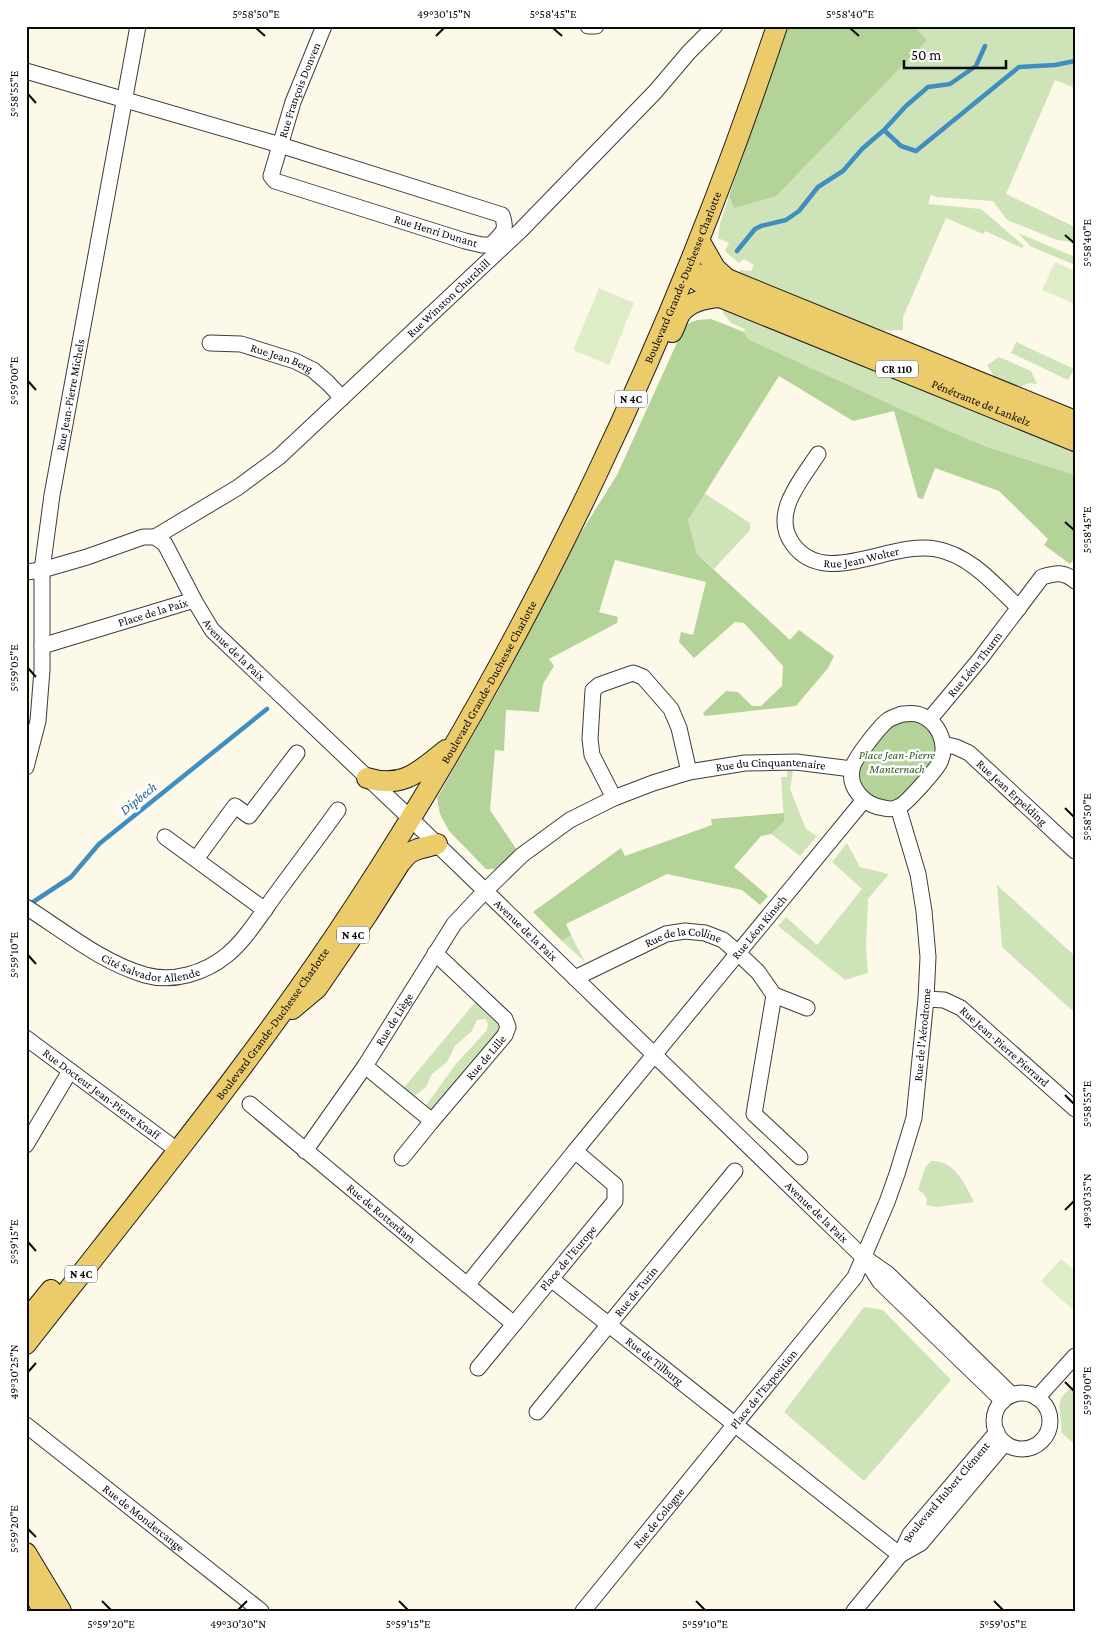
<svg xmlns="http://www.w3.org/2000/svg" width="1101" height="1637" font-family="'Crimson Pro',serif">
	<style>
		.green { fill: #cee3b7 }
		.forest { fill: #b3d398 }
		.pitch { fill: #dfecc8 }
		.lines { fill: none; stroke-linecap: round; stroke-linejoin: round }
		.stream { stroke: #408ec0; stroke-width: 4.5 }
		.minor-casing { stroke: #3d3d3d; stroke-width: 17 }
		.major-casing { stroke: #1b1b1b; stroke-width: 22 }
		.minor { stroke: #fff; stroke-width: 15 }
		.major { stroke: #eccb6a; stroke-width: 20 }
		.ticks { fill: none; stroke: #0a0a0a; stroke-width: 2 }
		.labels { text-anchor: middle; dominant-baseline: central; stroke-width: 5; stroke-linejoin: round; paint-order: stroke }
		.shield { fill: #fff; stroke: #545454; stroke-width: 1 }
		.shield-label { font-size: 11px; font-weight: bold; fill: #0a0a0a }
		.street-label { font-size: 12px; fill: #0a0a0a; stroke: #fff }
		.park-label { font-size: 12px; font-style: italic; fill: #2e5b22; stroke: #fff }
		.water-label { font-size: 14px; font-style: italic; fill: #205f8f; stroke: #fff }
		.neatline { fill: none; stroke: #0a0a0a; stroke-width: 2 }
		.ticks-label { font-size: 12px; text-anchor: middle; fill: #0a0a0a }
	</style>
	<rect width="100%" height="100%" fill="#fdf9e9"/>
	<path class="green" d="M913 26H1075V88L1055 80 1006 194 1075 227V241L1074 242 1057 240 1007 220 993 201 936 197 931 195 928 204 981 209 1024 246 1022 248 985 231 983 234 946 218 903 317V330L879 331 736 276 740 270 751 271 754 265 744 259 739 263 725 251 729 243 718 238 720 224 729 196 734 208 926 40Z
		M1018 233 1075 257V265L1030 246Z
		M723 306 1075 450V475L990 448 947 430 748 339 744 332 745 329 731 323 723 313Z
		M1016 342 1074 369 1068 380 1011 353Z
		M999 357 1031 371 1037 384 1029 383 1017 388 996 380 987 365Z
		M704 493 750 523V530L714 569 697 554 688 520Z
		M787 771H793L790 789 806 829 817 836 800 856 771 834 784 820 781 777H787Z
		M847 843 860 867 889 874 868 899 866 947 868 973 845 980 778 926 786 917 817 945 862 889 832 862Z
		M997 885 1075 956V1013L1002 947Z
		M571 935 585 962 562 941Z
		M477 1000 500 1024V1032L433 1109 424 1108 456 1064 487 1030 488 1023 485 1019 477 1020 471 1032 455 1046 447 1062 432 1074 426 1087 412 1098 402 1090Z
		M931 1161C955 1160 965 1184 974 1202L937 1207 926 1205 927 1199 923 1193 918 1190 925 1168Z
		M864 1307 883 1310 951 1380 864 1481 784 1412Z
		M1075 1384V1445L1061 1432C1063 1422 1057 1408 1061 1399 1064 1394 1070 1388 1075 1384Z"/>
	<path class="forest" d="M788 26H913L927 40 776 196 734 208 729 196Z
		M711 319 744 332 748 339 947 430 990 448 1075 475V558L1070 564 1044 545 1048 539 999 491 935 468 923 499 918 498 894 411 853 421 779 376 688 520 697 554 790 640 799 630 834 656 828 668 796 706 705 716 703 713 726 691 738 692 752 706H761L782 686 783 666 744 623 735 622 694 658 679 642 681 632 693 635 706 582 615 560 599 612 618 617 617 623 549 659 554 666 543 684 539 712 506 710 504 751 495 750 490 810 517 850 495 869H486L449 831 440 814 437 798 498 691 580 534 617 475 685 325 697 320Z
		M888 720H929L942 754 898 807 856 791V758Z
		M784 813V821L771 834 761 836 734 867 768 896 760 905 742 890 667 874 566 924 571 935 562 941 533 912 621 848 625 856 712 825 711 819Z"/>
	<path class="pitch" d="M1055 262 1075 271V304L1042 290Z
		M599 288 634 303 609 365 573 350Z
		M1061 1259 1075 1271V1306L1072 1309 1041 1281Z"/>
	<g class="lines">
		<path class="stream" d="M884 130 901 146 916 151 1019 67 1055 65 1075 61
			M737 251 755 229 761 226 786 220 799 211 818 187 843 171 862 149 884 130 906 106 928 87 950 84 976 66 985 46
			M27 906 71 877 99 844 267 709"/>
		<g class="minor-casing">
			<g id="minor">
				<path d="M588 26H596"/>
				<path id="s1" d="M26 71 280 145 502 215C508 231 502 233 491 245H482L465 241 275 181 271 176 293 102 324 26"/>
				<path id="s2" d="M210 343 241 344 295 361 313 370 328 383 342 398"/>
				<path id="s3" d="M818 454C802 479 771 513 792 543 824 590 890 540 936 549 970 555 995 585 1019 608"/>
				<path id="s4" d="M155 537 237 488 279 457 521 230 655 92 689 52 715 26"/>
				<path id="s5" d="M26 572 42 570 87 557 143 537H155L165 544 194 600 212 630 411 819 862 1256 888 1274 1012 1395"/>
				<path id="s6" d="M42 646 194 600"/>
				<path d="M902 714C906 714 912 713 917 714 937 719 949 743 940 762 936 770 907 803 899 807 895 809 888 809 884 808 866 806 848 789 852 769 853 760 880 726 888 720 891 718 897 716 902 714Z"/>
				<path id="s7" d="M929 720 980 659 1042 577C1055 573 1064 571 1075 581"/>
				<path id="s8" d="M943 744 956 747 969 753 1075 851"/>
				<path id="s9" d="M26 767 38 721 42 670V570L52 495 138 26"/>
				<path d="M614 798 592 755 590 739 593 690 599 685 633 673 643 677 671 709 679 728 689 772"/>
				<path d="M165 837 265 910"/>
				<path d="M196 859 235 806 249 816 297 753"/>
				<path id="s10" d="M26 907C64 931 101 962 145 975 173 983 205 973 227 955 243 942 256 922 268 905 291 873 315 842 338 810"/>
				<path id="s11" d="M575 978 666 934 685 931 705 933 723 940 738 953 758 972 774 995 807 1008"/>
				<path d="M774 995 754 1114 800 1157"/>
				<path id="s12" d="M926 999 944 1000 961 1008 1075 1109"/>
				<path id="s13" d="M26 1038 177 1150"/>
				<path id="s14" d="M365 1066 432 1121 505 1035 508 1027 505 1019 435 953"/>
				<path id="s15" d="M250 1104 514 1324"/>
				<path d="M26 1145 70 1071"/>
				<path id="s16" d="M305 1151 365 1066 454 924 485 891 522 855 570 820 614 798 653 783 689 772 745 763 796 762 852 769"/>
				<path id="s17" d="M575 1151 864 800"/>
				<path d="M402 1158 432 1121"/>
				<path d="M869 1265 880 1282 1003 1401"/>
				<path id="s18" d="M551 1279 900 1555"/>
				<path d="M467 1285 575 1151 615 1185V1201L478 1368"/>
				<circle cx="1022" cy="1421" r="28"/>
				<path d="M1037 1398 1075 1356"/>
				<path id="s19" d="M537 1412 735 1171"/>
				<path id="s20" d="M26 1425 261 1611"/>
				<path d="M900 1555 921 1543 1005 1443"/>
				<path id="s21" d="M583 1611 855 1277 887 1202 897 1174 914 1118 926 999 928 957 924 911 918 874 898 807"/>
				<path id="s22" d="M854 1611 900 1555 910 1534 997 1432"/>
			</g>
		</g>
		<g class="major-casing">
			<g id="major">
				<path d="M699 240 715 268 727 279"/>
				<path id="s23" d="M686 272 720 297 1075 441"/>
				<path d="M690 273 727 279 1075 421"/>
				<path d="M672 332C675 327 677 319 680 314 689 301 706 298 720 297"/>
				<path d="M367 778C403 789 420 771 446 750"/>
				<path d="M292 1009 317 988 367 915 400 863 409 853 418 849 437 844"/>
				<path d="M26 1321 51 1290"/>
				<path id="s24" d="M26 1344C139 1199 257 1057 357 903 533 634 676 330 777 26"/>
				<path d="M26 1553 61 1611"/>
				<path d="M26 1581 44 1611"/>
			</g>
		</g>
		<use href="#minor" class="minor"/>
		<use href="#major" class="major"/>
	</g>
	<path class="ticks" d="M256 28 265 36M553 28 562 36M850 28 859 36M436 36 444 28M28 94 36 103M1065 235 1074 243M28 381 36 390M1065 522 1074 530M28 668 36 677M1065 808 1074 817M28 955 36 964M1065 1095 1074 1104M1065 1210 1074 1201M28 1242 36 1251M28 1372 36 1363M1065 1382 1074 1391M28 1529 36 1537M102 1601 111 1610M399 1601 408 1610M696 1601 705 1610M994 1601 1003 1610M238 1610 247 1601"/>
	<g class="labels">
		<g class="shield">
			<rect x="876" y="360.5" width="42" height="17" rx="4"/>
			<rect x="615" y="390.5" width="32" height="17" rx="4"/>
			<rect x="337" y="926.5" width="32" height="17" rx="4"/>
			<rect x="65" y="1265.5" width="32" height="17" rx="4"/>
		</g>
		<g class="shield-label">
			<text x="897" y="369">CR 110</text>
			<text x="631" y="399">N 4C</text>
			<text x="353" y="935">N 4C</text>
			<text x="81" y="1274">N 4C</text>
		</g>
		<g class="street-label">
			<text stroke="none"><textPath href="#s1" startOffset="855">Rue François Donven</textPath></text>
			<text transform="translate(436 231) rotate(17)">Rue Henri Dunant</text>
			<text stroke="none"><textPath href="#s24" startOffset="1258">Boulevard Grande-Duchesse Charlotte</textPath></text>
			<text stroke="none"><textPath href="#s4" startOffset="380">Rue Winston Churchill</textPath></text>
			<text stroke="none"><textPath href="#s2" startOffset="74">Rue Jean Berg</textPath></text>
			<text stroke="none"><textPath href="#s9" startOffset="376">Rue Jean-Pierre Michels</textPath></text>
			<text stroke="none"><textPath href="#s23" startOffset="324">Pénétrante de Lankelz</textPath></text>
			<text stroke="none"><textPath href="#s3" startOffset="176">Rue Jean Wolter</textPath></text>
			<text stroke="none"><textPath href="#s6" startOffset="116">Place de la Paix</textPath></text>
			<text stroke="none"><textPath href="#s5" startOffset="274">Avenue de la Paix</textPath></text>
			<text stroke="none"><textPath href="#s7" startOffset="72">Rue Léon Thurm</textPath></text>
			<text stroke="none"><textPath href="#s24" startOffset="809">Boulevard Grande-Duchesse Charlotte</textPath></text>
			<text stroke="none"><textPath href="#s16" startOffset="639">Rue du Cinquantenaire</textPath></text>
			<text stroke="none"><textPath href="#s8" startOffset="86">Rue Jean Erpelding</textPath></text>
			<text stroke="none"><textPath href="#s17" startOffset="290">Rue Léon Kinsch</textPath></text>
			<text stroke="none"><textPath href="#s5" startOffset="679">Avenue de la Paix</textPath></text>
			<text stroke="none"><textPath href="#s11" startOffset="118">Rue de la Colline</textPath></text>
			<text stroke="none"><textPath href="#s10" startOffset="142">Cité Salvador Allende</textPath></text>
			<text stroke="none"><textPath href="#s16" startOffset="159">Rue de Liège</textPath></text>
			<text stroke="none"><textPath href="#s24" startOffset="404">Boulevard Grande-Duchesse Charlotte</textPath></text>
			<text stroke="none"><textPath href="#s21" startOffset="684">Rue de l'Aérodrome</textPath></text>
			<text stroke="none"><textPath href="#s12" startOffset="95">Rue Jean-Pierre Pierrard</textPath></text>
			<text stroke="none"><textPath href="#s14" startOffset="170">Rue de Lille</textPath></text>
			<text stroke="none"><textPath href="#s13" startOffset="94">Rue Docteur Jean-Pierre Knaff</textPath></text>
			<text stroke="none"><textPath href="#s5" startOffset="1084">Avenue de la Paix</textPath></text>
			<text stroke="none"><textPath href="#s15" startOffset="171">Rue de Rotterdam</textPath></text>
			<text transform="translate(568 1258) rotate(-50)">Place de l'Europe</text>
			<text stroke="none"><textPath href="#s19" startOffset="156">Rue de Turin</textPath></text>
			<text stroke="none"><textPath href="#s18" startOffset="132">Rue de Tilburg</textPath></text>
			<text stroke="none"><textPath href="#s21" startOffset="286">Place de l'Exposition</textPath></text>
			<text stroke="none"><textPath href="#s22" startOffset="151">Boulevard Hubert Clément</textPath></text>
			<text stroke="none"><textPath href="#s20" startOffset="150">Rue de Mondercange</textPath></text>
			<text stroke="none"><textPath href="#s21" startOffset="120">Rue de Cologne</textPath></text>
		</g>
		<g class="park-label">
			<text x="897" y="755">Place Jean-Pierre<tspan x="897" dy="14">Manternach</tspan></text>
		</g>
		<g class="water-label">
			<text transform="translate(138 798) rotate(-39)">Dipbech</text>
		</g>
	</g>
	<rect width="1101" height="1637" fill="none" stroke="#ffffff" stroke-width="55"/>
	<path d="M904 60v8h102v-8" fill="none" stroke="#0a0a0a" stroke-width="2.5"/>
	<text x="911" y="60" font-size="15" fill="#0a0a0a" stroke="#ffffff" stroke-width="4" paint-order="stroke">50 m</text>
	<rect x="28" y="28" width="1046" height="1582" class="neatline"/>
	<g class="ticks-label">
		<text x="256" y="18">5°58'50"E</text>
		<text x="444" y="18">49°30'15"N</text>
		<text x="553" y="18">5°58'45"E</text>
		<text x="850" y="18">5°58'40"E</text>
		<text transform="translate(14 94) rotate(-90)" y="4">5°58'55"E</text>
		<text transform="translate(1087 243) rotate(-90)" y="4">5°58'40"E</text>
		<text transform="translate(14 381) rotate(-90)" y="4">5°59'00"E</text>
		<text transform="translate(1087 530) rotate(-90)" y="4">5°58'45"E</text>
		<text transform="translate(14 668) rotate(-90)" y="4">5°59'05"E</text>
		<text transform="translate(1087 817) rotate(-90)" y="4">5°58'50"E</text>
		<text transform="translate(14 955) rotate(-90)" y="4">5°59'10"E</text>
		<text transform="translate(1087 1104) rotate(-90)" y="4">5°58'55"E</text>
		<text transform="translate(1087 1201) rotate(-90)" y="4">49°30'35"N</text>
		<text transform="translate(14 1242) rotate(-90)" y="4">5°59'15"E</text>
		<text transform="translate(14 1372) rotate(-90)" y="4">49°30'25"N</text>
		<text transform="translate(1087 1391) rotate(-90)" y="4">5°59'00"E</text>
		<text transform="translate(14 1529) rotate(-90)" y="4">5°59'20"E</text>
		<text x="111" y="1628">5°59'20"E</text>
		<text x="238" y="1628">49°30'30"N</text>
		<text x="408" y="1628">5°59'15"E</text>
		<text x="705" y="1628">5°59'10"E</text>
		<text x="1003" y="1628">5°59'05"E</text>
	</g>
</svg>
